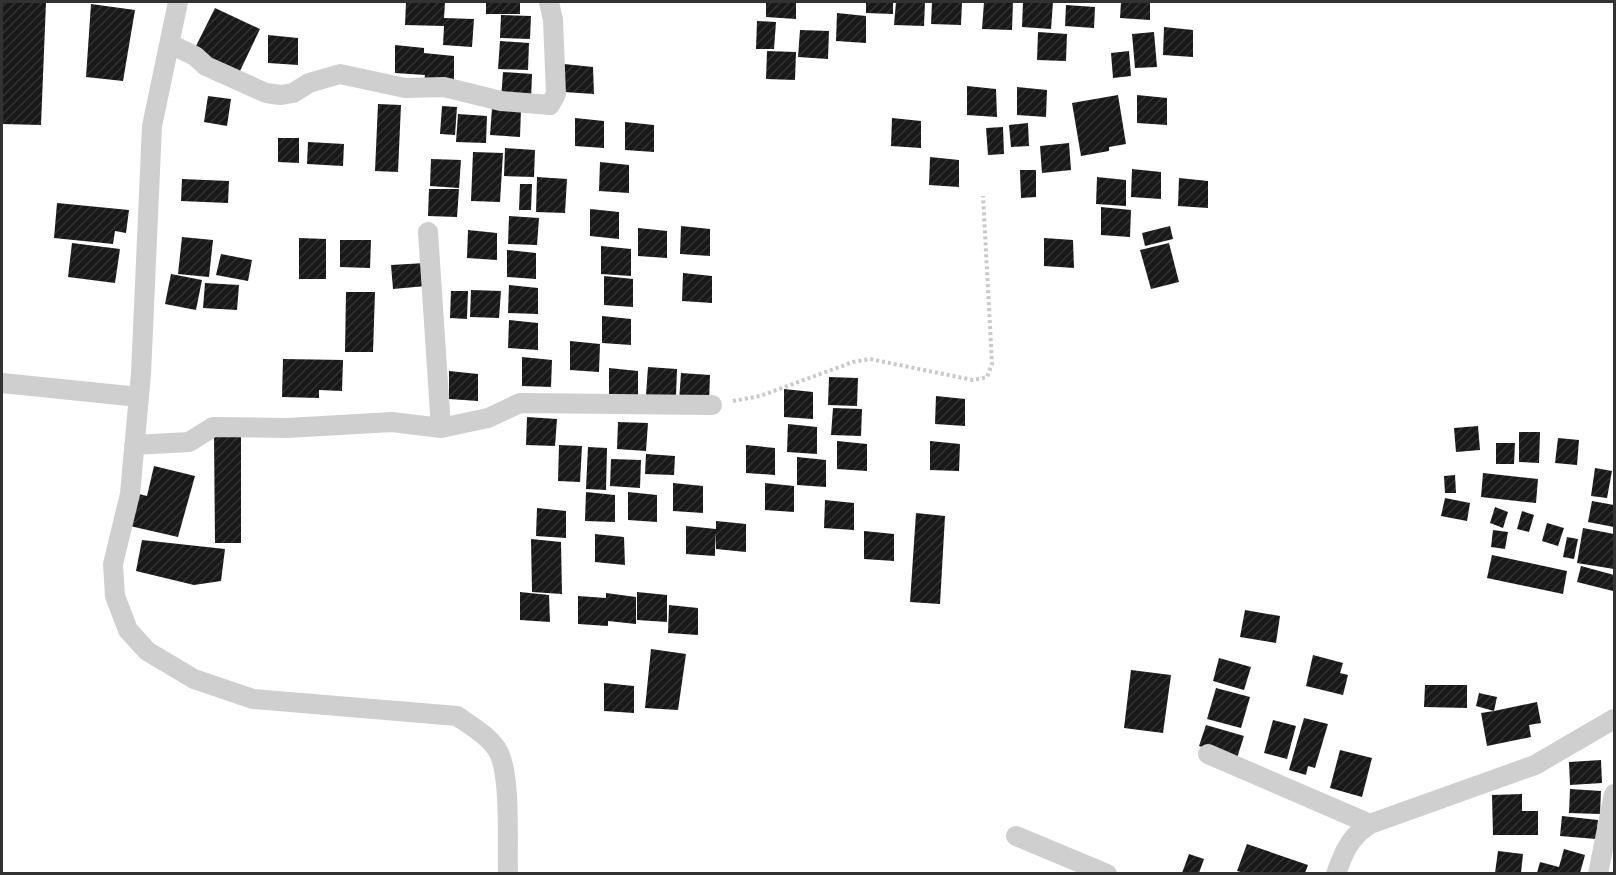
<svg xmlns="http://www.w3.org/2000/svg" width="1616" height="875" font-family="Overpass,sans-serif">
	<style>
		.building { fill: url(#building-hatch) }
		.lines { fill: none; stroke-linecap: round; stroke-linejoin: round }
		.path { stroke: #c9c9c9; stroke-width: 4; stroke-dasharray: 3 3; stroke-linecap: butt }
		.minor { stroke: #cfcfcf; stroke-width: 20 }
	</style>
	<defs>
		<pattern id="building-hatch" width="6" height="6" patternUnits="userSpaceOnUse" patternTransform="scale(1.5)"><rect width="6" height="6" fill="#191919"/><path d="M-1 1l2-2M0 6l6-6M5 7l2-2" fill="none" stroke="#323232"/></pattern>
	</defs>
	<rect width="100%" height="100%" fill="#fff"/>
	<path class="building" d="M2 2H46L41 125 2 124Z
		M406 2 445 3 444 18 474 19 472 47 443 45 444 26 405 25Z
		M486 2H520V14H486Z
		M766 2H796V19L766 17Z
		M866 2H893V14L866 13Z
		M896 2H925L924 26 894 25Z
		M932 2H962L961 25 931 24Z
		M984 2H1013L1012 30 982 29Z
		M1023 2H1053L1051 29 1022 27Z
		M1121 2H1150V20L1120 18Z
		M91 4 135 10 123 81 86 77Z
		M1066 5 1095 7 1094 28 1065 26Z
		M215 8 260 29 239 73 194 50Z
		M837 13 866 16V43L836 41Z
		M501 15 531 16 530 39 500 38Z
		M757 21 776 22 774 49H756Z
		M1164 27 1193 30V57L1163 55Z
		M800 30 829 31 828 59 798 57Z
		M1038 32 1067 34 1066 61 1037 60Z
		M1154 32 1157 67 1135 68 1132 34Z
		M268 35 298 38V65L268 63Z
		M500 41 529 43 528 70 498 69Z
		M395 45 424 48V53L454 56V83L424 81 425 75 395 73Z
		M767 51 796 52 795 80 766 79Z
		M1129 51 1131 76 1113 78 1111 53Z
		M564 64 593 67 594 94 564 92Z
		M503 72 532 74 531 101 501 100Z
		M967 86 996 89 997 117 967 115Z
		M1017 87 1047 90 1046 117 1017 115Z
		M1118 95 1126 144 1109 147V151L1081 156 1072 103Z
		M1137 95 1167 98V125L1137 123Z
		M208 96 231 99 227 126 204 122Z
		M378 104 401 105 398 172 375 171Z
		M442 106 457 107 455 135 440 134Z
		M492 108 521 109 520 137 490 135Z
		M458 114 487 116 486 143 456 142Z
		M575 118 604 121V148L575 146Z
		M892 118 921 121V148L891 146Z
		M625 122 654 125V152L625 150Z
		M1028 123 1029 146 1011 147 1009 125Z
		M1003 127 1004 154 988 155 986 128Z
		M278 138H299V163L278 162Z
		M308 142 344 144 343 166 307 164Z
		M1069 143 1071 170 1042 173 1040 146Z
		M505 148 535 150 534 177 504 176Z
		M473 152 503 153 500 202 471 201Z
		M930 157 959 160V187L929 185Z
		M431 159 461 160 459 188 430 186Z
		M600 162 629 165V193L599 191Z
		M1132 169 1161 172V199L1131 197Z
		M1020 170H1036V197L1021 198Z
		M537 177 567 179 565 213 536 212Z
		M1097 177 1126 180V206L1096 204Z
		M1179 178 1208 181V208L1178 206Z
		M182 179 229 181 228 203 181 201Z
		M520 184H532L531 210H519Z
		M429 189H459L457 217 428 216Z
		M57 203 129 210 126 233 115 231 113 244 54 238Z
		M1101 207 1131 210 1130 237 1101 235Z
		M590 209 619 212V239L590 236Z
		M509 216 539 218 537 245 508 244Z
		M681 226 710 229V256L680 254Z
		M1170 226 1173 239 1145 246 1142 233Z
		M638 228 667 231V258L638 256Z
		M468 230 497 233V260L467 258Z
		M182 237 213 240 209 277 178 274Z
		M299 238 326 239V279H299Z
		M1044 238 1073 240 1074 268 1044 266Z
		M340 240H371L370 268 340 267Z
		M72 243 120 249 115 283 68 277Z
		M1169 243 1179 282 1151 289 1140 250Z
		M601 246 631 249V276L601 274Z
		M507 250 536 253V279L507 277Z
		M221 254 252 260 248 281 216 275Z
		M425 263 426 286 393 289 391 265Z
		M683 273 712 276V303L682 301Z
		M171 274 202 280 196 310 165 304Z
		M604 276 633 279V307L604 305Z
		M205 283 239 285 237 310 203 308Z
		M509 285 538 288V314L508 313Z
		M471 290 501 291 499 318 470 317Z
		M451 291H468L467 319 450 318Z
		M346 292H375L373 352H345Z
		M602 316 631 319V345L602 343Z
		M509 320 538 323V350L508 348Z
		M570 341 600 344 599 372 570 370Z
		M522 357 552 360 551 387 522 386Z
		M283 359 343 360 342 391 319 390V398L282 397Z
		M648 367 677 369 676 396 646 395Z
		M609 368 638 371V398L609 396Z
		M449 371 478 374V401L449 399Z
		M681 373 710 375 709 402 679 401Z
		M829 377 858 378 857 406 828 405Z
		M784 389 813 392V419L784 417Z
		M936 396 965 399V426L935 424Z
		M833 408 862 409 861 436 831 435Z
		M527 417 557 419 555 446 526 445Z
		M618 422 648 423 646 451 617 449Z
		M788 424 817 427V454L787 452Z
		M1478 426 1480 450 1456 452 1454 428Z
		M1519 432H1540L1539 463 1519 462Z
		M241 433V543H215L214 434Z
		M1558 438 1579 440 1577 465 1555 463Z
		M837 441 867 444V471L837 469Z
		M930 441 960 444 959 471 930 470Z
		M1496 443H1515L1514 464H1496Z
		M559 445 582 446 580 482 558 481Z
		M746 445 775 448V475L746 473Z
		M588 447 607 448 606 490 586 489Z
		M646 454 675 456 674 475 645 474Z
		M797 457 826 460V487L797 485Z
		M611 459 641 460 640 488 610 486Z
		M154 466 195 476 178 537 130 526 139 494 147 496Z
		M1595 468 1612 471 1607 498 1591 496Z
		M1483 473 1538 479 1536 503 1481 497Z
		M1455 475 1456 493H1445L1444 476Z
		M673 483 703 486V513L673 511Z
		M765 483 794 486V512L765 510Z
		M586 492 615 495V522L585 521Z
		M628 492 657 495V522L628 520Z
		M1445 498 1470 503 1467 521 1441 516Z
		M825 500 854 503V530L824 528Z
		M1592 501 1614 505V527L1588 522Z
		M1495 507 1508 512 1503 528 1490 523Z
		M537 508 566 511V538L536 536Z
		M1522 511 1534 515 1529 532 1517 529Z
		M916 513 945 516 940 604 910 602Z
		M716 521 746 524V552L716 549 715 532V556L686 554V526L716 529Z
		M1547 523 1564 528 1558 546 1542 541Z
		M1583 528 1614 534V569L1577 563Z
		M1493 530 1508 532 1505 549 1491 547Z
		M864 531 894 534V561L864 559Z
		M595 534 624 537 625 565 595 562Z
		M1567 537 1578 539 1574 559 1563 557Z
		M531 539 561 542 562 594 532 592Z
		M142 540 225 549 221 581 194 585 136 571Z
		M1492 555 1567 571 1563 594 1487 578Z
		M1581 566 1614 575 1613 591 1577 582Z
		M520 592 549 595 550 622 520 620Z
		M637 592 667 595V622L637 620Z
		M606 593 636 597V624L608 621V626L578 624V596L606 598Z
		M669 605 698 608V635L668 633Z
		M1245 610 1280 616 1276 643 1240 637Z
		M651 649 686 654 678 710 645 708Z
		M1313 655 1343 663 1340 673 1348 675 1343 695 1306 686Z
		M1219 658 1251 667 1244 690 1213 681Z
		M1131 670 1171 675 1163 733 1124 728Z
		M604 683 634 686V713L604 711Z
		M1425 685H1467V708L1424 707Z
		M1216 688 1250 697 1241 728 1207 719Z
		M1479 693 1497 697 1494 711 1537 702 1541 723 1529 725 1531 737 1487 746 1481 713 1494 711 1476 706Z
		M1304 718 1328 724 1315 768 1308 766 1306 775 1289 770Z
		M1273 720 1296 726 1287 759 1264 753Z
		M1206 725 1244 736 1237 758 1199 746Z
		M1340 750 1372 758 1362 797 1330 788Z
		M1601 760 1602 783 1570 785 1569 762Z
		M1570 789 1601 791 1600 814 1569 813Z
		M1522 794V811H1538V835H1493L1492 795Z
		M1562 816 1598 820 1596 839 1560 836Z
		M1247 844 1308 865 1305 873H1245L1237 871Z
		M1564 849 1585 855 1580 873H1537L1540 862 1559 867Z
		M1498 851 1523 854 1521 873H1495Z
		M1189 854 1204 859 1199 873H1182Z"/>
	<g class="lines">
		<path class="path" d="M733 401 760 396 853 362 870 359 973 380 987 377 992 364 983 196"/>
		<path class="minor" d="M178 2 152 126 141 374 130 494 113 564 115 596 128 630 147 651 194 679 253 699 457 716C471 726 491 737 499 753 511 778 507 844 508 874
			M170 44 195 56 206 66 266 93 281 95 293 93 309 83 340 74 405 88 444 87 501 101 550 105 556 94 553 20 549 2
			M428 232 441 428
			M2 383 139 397
			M134 445 189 442 213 427 287 428 392 422 441 428 488 418 520 403 712 405
			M1208 754 1370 824
			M1016 836 1107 874
			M1336 874C1344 851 1350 837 1370 824L1535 765 1614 719
			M1598 874 1614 794"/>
	</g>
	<rect width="1616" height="875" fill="none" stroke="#323232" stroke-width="6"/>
</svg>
